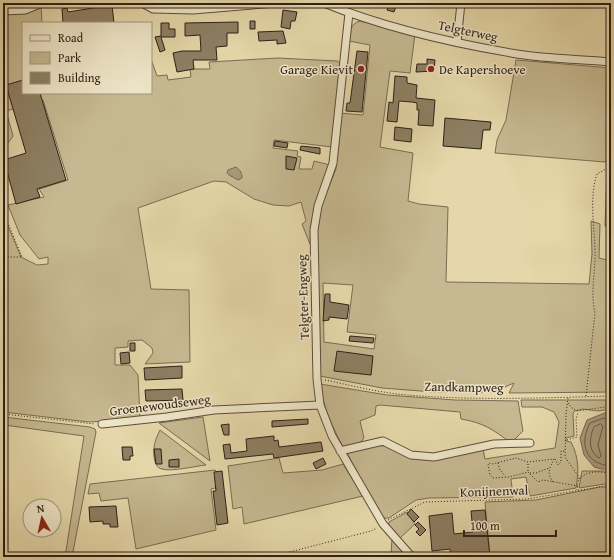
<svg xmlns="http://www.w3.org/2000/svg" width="614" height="560" font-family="'Gentium Book Plus',serif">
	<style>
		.green { fill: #c6b890; stroke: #7a6c54; fill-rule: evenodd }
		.water { fill: #a79877; stroke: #776851 }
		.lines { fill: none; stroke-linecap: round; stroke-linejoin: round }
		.shore { stroke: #6a5c47; stroke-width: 1 }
		.building { fill: #8d7f63; stroke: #2e1f17 }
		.minor-casing { stroke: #5c4d3c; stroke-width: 9 }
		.path { stroke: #2e1f17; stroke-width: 1; stroke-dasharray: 1 2; stroke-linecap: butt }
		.minor { stroke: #eee5c7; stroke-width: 7 }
		.poi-dot { fill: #8f2418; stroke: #eee5c7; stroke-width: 1.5 }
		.labels { text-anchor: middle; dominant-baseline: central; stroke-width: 3; stroke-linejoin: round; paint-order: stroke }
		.street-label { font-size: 13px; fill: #2e1f17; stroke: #eee5c7 }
		.poi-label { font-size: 13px; fill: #2e1f17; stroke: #eee5c7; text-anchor: end }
	</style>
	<rect width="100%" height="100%" fill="#e5d7a9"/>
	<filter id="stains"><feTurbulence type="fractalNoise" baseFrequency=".005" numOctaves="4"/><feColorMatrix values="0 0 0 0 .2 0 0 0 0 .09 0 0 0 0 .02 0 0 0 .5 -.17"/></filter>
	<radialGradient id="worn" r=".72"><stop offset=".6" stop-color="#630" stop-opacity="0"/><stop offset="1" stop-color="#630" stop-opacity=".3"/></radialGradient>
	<path class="green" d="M41 6 42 23H23V93H151V59L157 76 167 75 168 80 191 77 190 69H210L209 62 278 58 337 61 340 63 332 147 274 140 273 148 298 151 297 156 301 157 299 169H312L314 161 330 165 311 229 310 244 302 224 306 221 301 202 289 206 273 205 254 199 226 182 214 181 138 208 151 289 189 290 190 362 145 364 153 353 152 348 142 340 128 341V347L115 348V365H130L138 375 140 419 89 422 3 412V214L21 257 37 265 48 264V257L39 259 20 235 8 205 44 197 39 189 68 180 43 100 6 111 13 136 8 143 3 144V14Z
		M360 21 415 34 410 73 390 71 380 147 413 153 408 201 419 204 448 207 446 282 589 284 592 254 591 221 600 224 599 258 611 261V392L509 393 514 383 493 392H434L382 388 320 376 315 242 320 209 336 169 340 113 363 115 370 45 349 41C350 31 350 24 360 21ZM323 283 353 285 347 332 376 335 374 349 324 342Z
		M516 60 611 68V154L605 162 495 153 497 140 506 120Z
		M611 162V227L605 226 607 169Z
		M320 384 387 395 455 400 518 401 523 431 511 443C492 429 484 423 461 419L460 412 380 405 376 406 375 415 360 421 364 438 360 443 343 447C331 424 324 409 320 384Z
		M521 400H611V409L598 411 583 409 575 411 573 413 574 436 566 438V441L571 442C579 457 579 472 576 488L530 496 526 477 511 479 513 497 429 498 416 500 389 518H382L347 453 377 445 389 447 409 456 483 449 485 459 555 448 559 422 554 412 542 407H522Z
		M3 417 90 427 95 429 96 432 72 557H65L84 436 4 425 3 427Z
		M203 417 210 461 159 423Z
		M160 430 206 465C196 466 171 472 162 469 156 468 155 462 154 457 153 447 155 440 160 430Z
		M279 458 283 473 322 470 343 464 363 496 244 524 242 507 233 509 228 466Z
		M215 470 217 472 219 487 211 489 216 530 136 549 128 498 101 501 99 493 88 494 90 484Z
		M582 471H611V483L579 488Z
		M600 487H611V557H490L485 502 536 500Z
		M407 512 415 524 399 539 389 526V522Z
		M392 538 409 557H391Z"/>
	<path class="water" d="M236 167C241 171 242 173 242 178L238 180 229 175 227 173 228 170Z
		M607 412 611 421 607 447 611 457V469H601L594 467 584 455 580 438 587 420Z"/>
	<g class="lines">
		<path class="shore" d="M611 422 604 418 590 423C579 444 585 464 611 466
			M601 424 603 426 598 445 601 456 599 458C588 451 589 438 594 427Z"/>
	</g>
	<path class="building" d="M389 3H397L394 12 387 10Z
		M112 5 114 23H63L62 9 67 8 68 12Z
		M283 10 297 12 295 21H291L290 29 281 27Z
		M250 21H255V29H250Z
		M238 22V33H227V46L216 47 217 60H193L194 69 177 72 173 53 182 51H201L200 35 185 36V23Z
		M161 23H169V29H175V37H161L165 50 160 52 155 37 161 36Z
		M283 31 286 43 277 44V40L259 41 258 32Z
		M357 51 368 52 362 112 346 111 347 103H350Z
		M427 59 435 60 434 71 416 72 417 64H427Z
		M395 76 407 77V83L417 85 416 98 435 100 433 126 418 125 419 110H417V103L412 102 399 101 397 122 387 121 389 102 393 103Z
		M23 80V93H40L66 180 37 189 40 197 16 204 4 160 26 153 6 85Z
		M445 118 491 122 490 130H483L481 149 443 146Z
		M395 127 412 129 411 142 394 140Z
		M275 141 288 143 287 148 274 146Z
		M301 146 320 148V154L300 150Z
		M286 156 297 158 294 170 286 169Z
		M325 294H330V302L349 305 347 319 329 317V320L323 321Z
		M350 336 374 338 373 343 349 341Z
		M130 343H135V351H130Z
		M337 351 373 356 371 375 334 371Z
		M129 352 130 363 121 364 120 353Z
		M182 366V378L145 380 144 368Z
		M182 389 183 400 146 401 145 390Z
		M308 419V424L272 427V421Z
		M229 424V435H224L221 425Z
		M274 436V441L278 440 279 447 321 442 323 451 274 458 273 454 225 459 223 445 230 444 231 453 247 451 246 439Z
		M122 447H132L133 456H130V460H123Z
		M154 449H161L162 464H156Z
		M323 458 326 464 316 469 313 463Z
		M179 459V467H169V460Z
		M222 471 228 523 217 525 213 491H216L214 472Z
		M116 506 118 527H110V524H103V521L90 522 89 507Z
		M411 509 419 517 414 522 407 514Z
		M485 510 490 557H451L450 549 432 551 429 516 452 513 454 534 473 532 471 511Z
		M418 522 426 530 420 536 416 532 419 529 415 525Z"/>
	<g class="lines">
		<g class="minor-casing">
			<path id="minor" d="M142 3 153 9 193 10 275 3
				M324 3C385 28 452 43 517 54 548 59 580 59 611 62
				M3 11 25 10 42 3
				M349 13 333 163 318 206 314 230 317 379 320 405 332 436 383 524 412 557
				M457 42 461 3
				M102 424 167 417 214 410 320 405
				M340 451 383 441 411 455 434 457 494 444 530 443"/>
		</g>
		<path class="path" d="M3 211 22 257H3
			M325 380C349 385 373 391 397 394 466 401 541 398 611 396
			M586 396 595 313C591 295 594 278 595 261 596 232 588 201 597 174L606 169
			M568 398 566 414 565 457 579 477 577 490
			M568 403 573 409 578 411 611 406
			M3 414 95 424
			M611 433V447
			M567 440 577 437 576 419 578 412
			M555 459 558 465 561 462V451H565
			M498 463 500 470 505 476
			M528 471V463
			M530 473H536L549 468
			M579 479C588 470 600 471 611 474
			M553 482C546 472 550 468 554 459L528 462 516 458 492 464 489 463 488 465 490 475 493 478 509 477 528 472 538 482 543 480 578 486
			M388 520 425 502 527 499 611 485
			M270 557 371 531 377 528"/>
		<use href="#minor" class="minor"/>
	</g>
	<g class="poi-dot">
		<circle cx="361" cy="69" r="4"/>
		<circle cx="431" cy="69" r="4"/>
	</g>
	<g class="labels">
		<g class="street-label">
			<text transform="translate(468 31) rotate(12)">Telgterweg</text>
			<text transform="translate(303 297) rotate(-92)">Telgter-Engweg</text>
			<text transform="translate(464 387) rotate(1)">Zandkampweg</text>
			<text transform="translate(160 405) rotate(-7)">Groenewoudseweg</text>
			<text transform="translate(494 491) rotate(-2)">Konijnenwal</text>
		</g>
		<g class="poi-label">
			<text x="353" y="69">Garage Kievit</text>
			<text x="439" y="69" text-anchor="start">De Kapershoeve</text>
		</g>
	</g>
	<rect width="614" height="560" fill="none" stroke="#e5d7a9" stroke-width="16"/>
	<rect x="4" y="4" width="606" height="552" fill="none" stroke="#2e1f17" stroke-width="2"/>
	<rect x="8" y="8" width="598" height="544" fill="none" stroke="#2e1f17"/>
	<rect x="22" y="22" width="130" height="72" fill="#eee5c7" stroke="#a19681"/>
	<rect x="30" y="35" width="20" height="6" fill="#eee5c7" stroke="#a19681"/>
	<text x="58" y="42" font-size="12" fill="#2e1f17">Road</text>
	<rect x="30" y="52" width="20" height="12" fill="#c6b890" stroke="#a19681"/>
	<text x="58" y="62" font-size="12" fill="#2e1f17">Park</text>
	<rect x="30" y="72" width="20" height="12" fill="#8d7f63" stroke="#a19681"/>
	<text x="58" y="82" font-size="12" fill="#2e1f17">Building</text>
	<g transform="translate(42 518) rotate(351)"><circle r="19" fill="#eee5c7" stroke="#a19681"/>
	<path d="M0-3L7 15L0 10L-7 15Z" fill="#8f2418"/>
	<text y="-6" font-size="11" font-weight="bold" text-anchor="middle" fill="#2e1f17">N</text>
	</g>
	<path d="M464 530v6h92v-6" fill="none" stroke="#2e1f17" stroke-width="2"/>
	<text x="470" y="530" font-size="12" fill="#2e1f17" stroke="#eee5c7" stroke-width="3" paint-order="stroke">100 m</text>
	<rect width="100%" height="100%" filter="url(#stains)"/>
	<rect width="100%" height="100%" fill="url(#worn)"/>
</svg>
